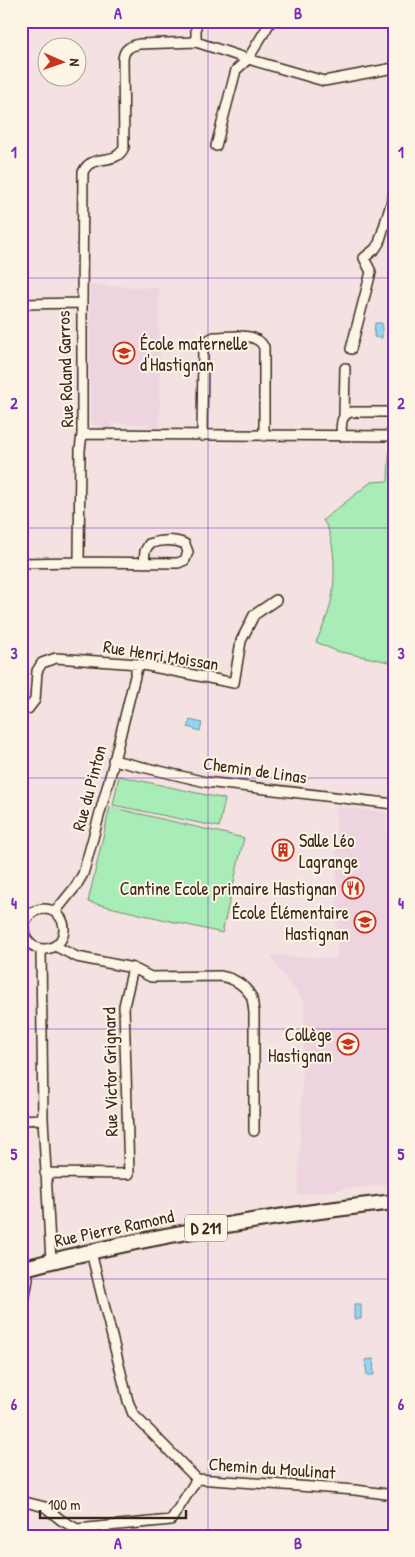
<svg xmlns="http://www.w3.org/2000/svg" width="415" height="1557" font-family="'Patrick Hand',sans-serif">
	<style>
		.built { fill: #edd4df }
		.green { fill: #a8ecb7; stroke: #728b6a }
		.water { fill: #91d7f3; stroke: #6f929e }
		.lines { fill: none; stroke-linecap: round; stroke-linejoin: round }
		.street-casing { stroke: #3b2a1e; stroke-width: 12 }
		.primary-casing { stroke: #3b2a1e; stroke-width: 18 }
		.street { stroke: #fcf5e5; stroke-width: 9 }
		.primary { stroke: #fcf5e5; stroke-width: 14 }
		.grid { fill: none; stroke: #7b2cbf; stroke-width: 1; stroke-opacity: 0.55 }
		.labels { text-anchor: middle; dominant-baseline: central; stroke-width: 4; stroke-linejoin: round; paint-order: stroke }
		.shield { fill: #fcf5e5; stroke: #75675a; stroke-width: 1 }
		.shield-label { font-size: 16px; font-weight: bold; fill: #3b2a1e }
		.poi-label { font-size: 18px; fill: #3b2a1e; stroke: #fcf5e5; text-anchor: end }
		.street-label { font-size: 18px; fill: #3b2a1e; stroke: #fcf5e5 }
		.neatline { fill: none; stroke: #7b2cbf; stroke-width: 2 }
		.grid-label { font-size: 16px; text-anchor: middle; font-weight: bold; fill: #7b2cbf }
	</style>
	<rect width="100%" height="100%" fill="#f3e2e1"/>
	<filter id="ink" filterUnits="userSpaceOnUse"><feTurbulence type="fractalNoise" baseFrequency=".02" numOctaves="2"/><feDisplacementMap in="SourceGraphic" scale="10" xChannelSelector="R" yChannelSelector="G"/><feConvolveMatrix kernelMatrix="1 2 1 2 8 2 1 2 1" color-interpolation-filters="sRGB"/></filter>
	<g filter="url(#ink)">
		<path class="built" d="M90 285 159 288 160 427H149V424L111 423V428H100L90 421Z
			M336 807 386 812 387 849H394V1183L298 1195 305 1002 278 968 271 955 337 959Z"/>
		<path class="green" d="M390 439 394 440V663L336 651 316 642C322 629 328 616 331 602 336 581 336 537 323 520L371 482 388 481Z
			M119 776 225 799 219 827 113 805Z
			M110 807 244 838 222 933 88 902Z"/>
		<path class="water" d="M375 323H382V338L374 337Z
			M190 720 202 723 200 731 188 727Z
			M354 1304H361V1319H354Z
			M373 1359 374 1375H367L365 1360Z"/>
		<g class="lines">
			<g class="street-casing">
				<path id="street" d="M196 42 248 59 324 81 394 68
					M216 146 236 70 248 59 271 21
					M82 303 83 172C92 152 116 167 124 147L123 59C124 49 130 46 139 44L196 42V21
					M21 304 82 303V434L394 436
					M351 349 371 272 364 258 375 249 379 243 394 194
					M344 414 345 368
					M202 436 203 349C205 342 207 340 214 337 230 337 256 331 264 347V436
					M341 436C342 426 339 416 351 412H394
					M79 562 178 563 185 560 188 552 185 544C174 539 160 540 149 544L145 551 144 563
					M21 563 79 562 80 450 82 434
					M21 710 28 709 35 700 37 671 42 663 56 658 138 664 234 683 241 641 254 615 276 600
					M113 760 206 782 394 804
					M24 929a20 20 0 1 1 40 0a20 20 0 1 1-40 0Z
					M55 912 76 886 83 874 111 773 138 664
					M41 950 43 1119 51 1261
					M133 968 151 977 220 976C232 978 244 984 251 996 253 1000 253 1007 254 1012V1131
					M21 1120 43 1119
					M45 1173 129 1174 124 1006 133 968 77 957 55 946
					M91 1252 128 1401 133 1414 197 1479 355 1490 394 1495
					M21 1318 28 1279 26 1268
					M21 1501 45 1507 61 1520 77 1529 171 1520 197 1479"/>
			</g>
			<g class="primary-casing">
				<path id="primary" d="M21 1269C144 1236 268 1216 394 1202"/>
			</g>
			<use href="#street" class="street"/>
			<use href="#primary" class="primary"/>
		</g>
	</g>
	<path class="grid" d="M208 21V1536M21 278H394M21 528H394M21 778H394M21 1029H394M21 1279H394"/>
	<defs>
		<g id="school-ring" transform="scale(1.125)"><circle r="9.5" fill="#fcf5e5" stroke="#c8321e" stroke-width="1.5"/><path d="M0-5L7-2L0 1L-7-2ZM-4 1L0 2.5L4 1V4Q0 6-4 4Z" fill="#c8321e"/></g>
		<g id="building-ring" transform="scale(1.125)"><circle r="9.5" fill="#fcf5e5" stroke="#c8321e" stroke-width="1.5"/><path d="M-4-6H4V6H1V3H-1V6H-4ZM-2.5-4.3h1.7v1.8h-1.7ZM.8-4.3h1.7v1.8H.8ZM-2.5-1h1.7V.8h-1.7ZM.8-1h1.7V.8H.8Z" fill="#c8321e"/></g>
		<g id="restaurant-ring" transform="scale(1.125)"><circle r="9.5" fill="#fcf5e5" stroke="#c8321e" stroke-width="1.5"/><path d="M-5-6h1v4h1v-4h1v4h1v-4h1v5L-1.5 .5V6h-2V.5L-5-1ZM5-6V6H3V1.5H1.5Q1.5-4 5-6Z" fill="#c8321e"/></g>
	</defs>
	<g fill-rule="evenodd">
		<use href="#school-ring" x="124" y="353"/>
		<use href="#building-ring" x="283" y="850"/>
		<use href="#restaurant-ring" x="353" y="888"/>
		<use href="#school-ring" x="365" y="922"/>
		<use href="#school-ring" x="348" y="1044"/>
	</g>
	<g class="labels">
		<rect class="shield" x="185" y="1214.5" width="42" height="27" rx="4"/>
		<g class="shield-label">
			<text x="206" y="1228">D 211</text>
		</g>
		<g class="poi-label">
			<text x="140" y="343" text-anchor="start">École maternelle<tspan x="140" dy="21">d'Hastignan</tspan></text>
			<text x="299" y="840" text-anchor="start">Salle Léo<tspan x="299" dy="21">Lagrange</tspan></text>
			<text x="337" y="888">Cantine Ecole primaire Hastignan</text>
			<text x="349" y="912">École Élémentaire<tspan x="349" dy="21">Hastignan</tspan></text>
			<text x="332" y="1034">Collège<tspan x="332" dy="21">Hastignan</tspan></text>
		</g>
		<g class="street-label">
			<text transform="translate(65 369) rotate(-92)">Rue Roland Garros</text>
			<text transform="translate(161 655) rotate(9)">Rue Henri Moissan</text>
			<text transform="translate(255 770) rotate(8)">Chemin de Linas</text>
			<text transform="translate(89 788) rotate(-75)">Rue du Pinton</text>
			<text transform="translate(110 1072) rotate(-91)">Rue Victor Grignard</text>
			<text transform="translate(114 1228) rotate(-12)">Rue Pierre Ramond</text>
			<text transform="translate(272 1468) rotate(4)">Chemin du Moulinat</text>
		</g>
	</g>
	<rect width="415" height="1557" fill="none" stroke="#fcf5e5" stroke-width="55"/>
	<g transform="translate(62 62) rotate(92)"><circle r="24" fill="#fcf5e5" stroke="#afa495"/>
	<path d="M0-4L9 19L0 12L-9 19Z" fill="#c8321e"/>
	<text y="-8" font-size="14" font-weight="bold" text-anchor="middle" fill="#3b2a1e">N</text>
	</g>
	<path d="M40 1510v8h146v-8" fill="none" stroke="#3b2a1e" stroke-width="2.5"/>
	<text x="48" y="1510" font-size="15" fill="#3b2a1e" stroke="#fcf5e5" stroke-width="4" paint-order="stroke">100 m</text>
	<rect x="28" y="28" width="360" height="1502" class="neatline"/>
	<g class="grid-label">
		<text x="118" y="19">A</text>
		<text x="298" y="19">B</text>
		<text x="14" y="158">1</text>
		<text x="401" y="158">1</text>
		<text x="14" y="409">2</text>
		<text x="401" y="409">2</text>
		<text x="14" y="659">3</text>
		<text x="401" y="659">3</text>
		<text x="14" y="909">4</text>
		<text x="401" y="909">4</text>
		<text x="14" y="1160">5</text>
		<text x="401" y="1160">5</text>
		<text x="14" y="1410">6</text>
		<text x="401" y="1410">6</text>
		<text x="118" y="1549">A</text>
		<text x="298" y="1549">B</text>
	</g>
</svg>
